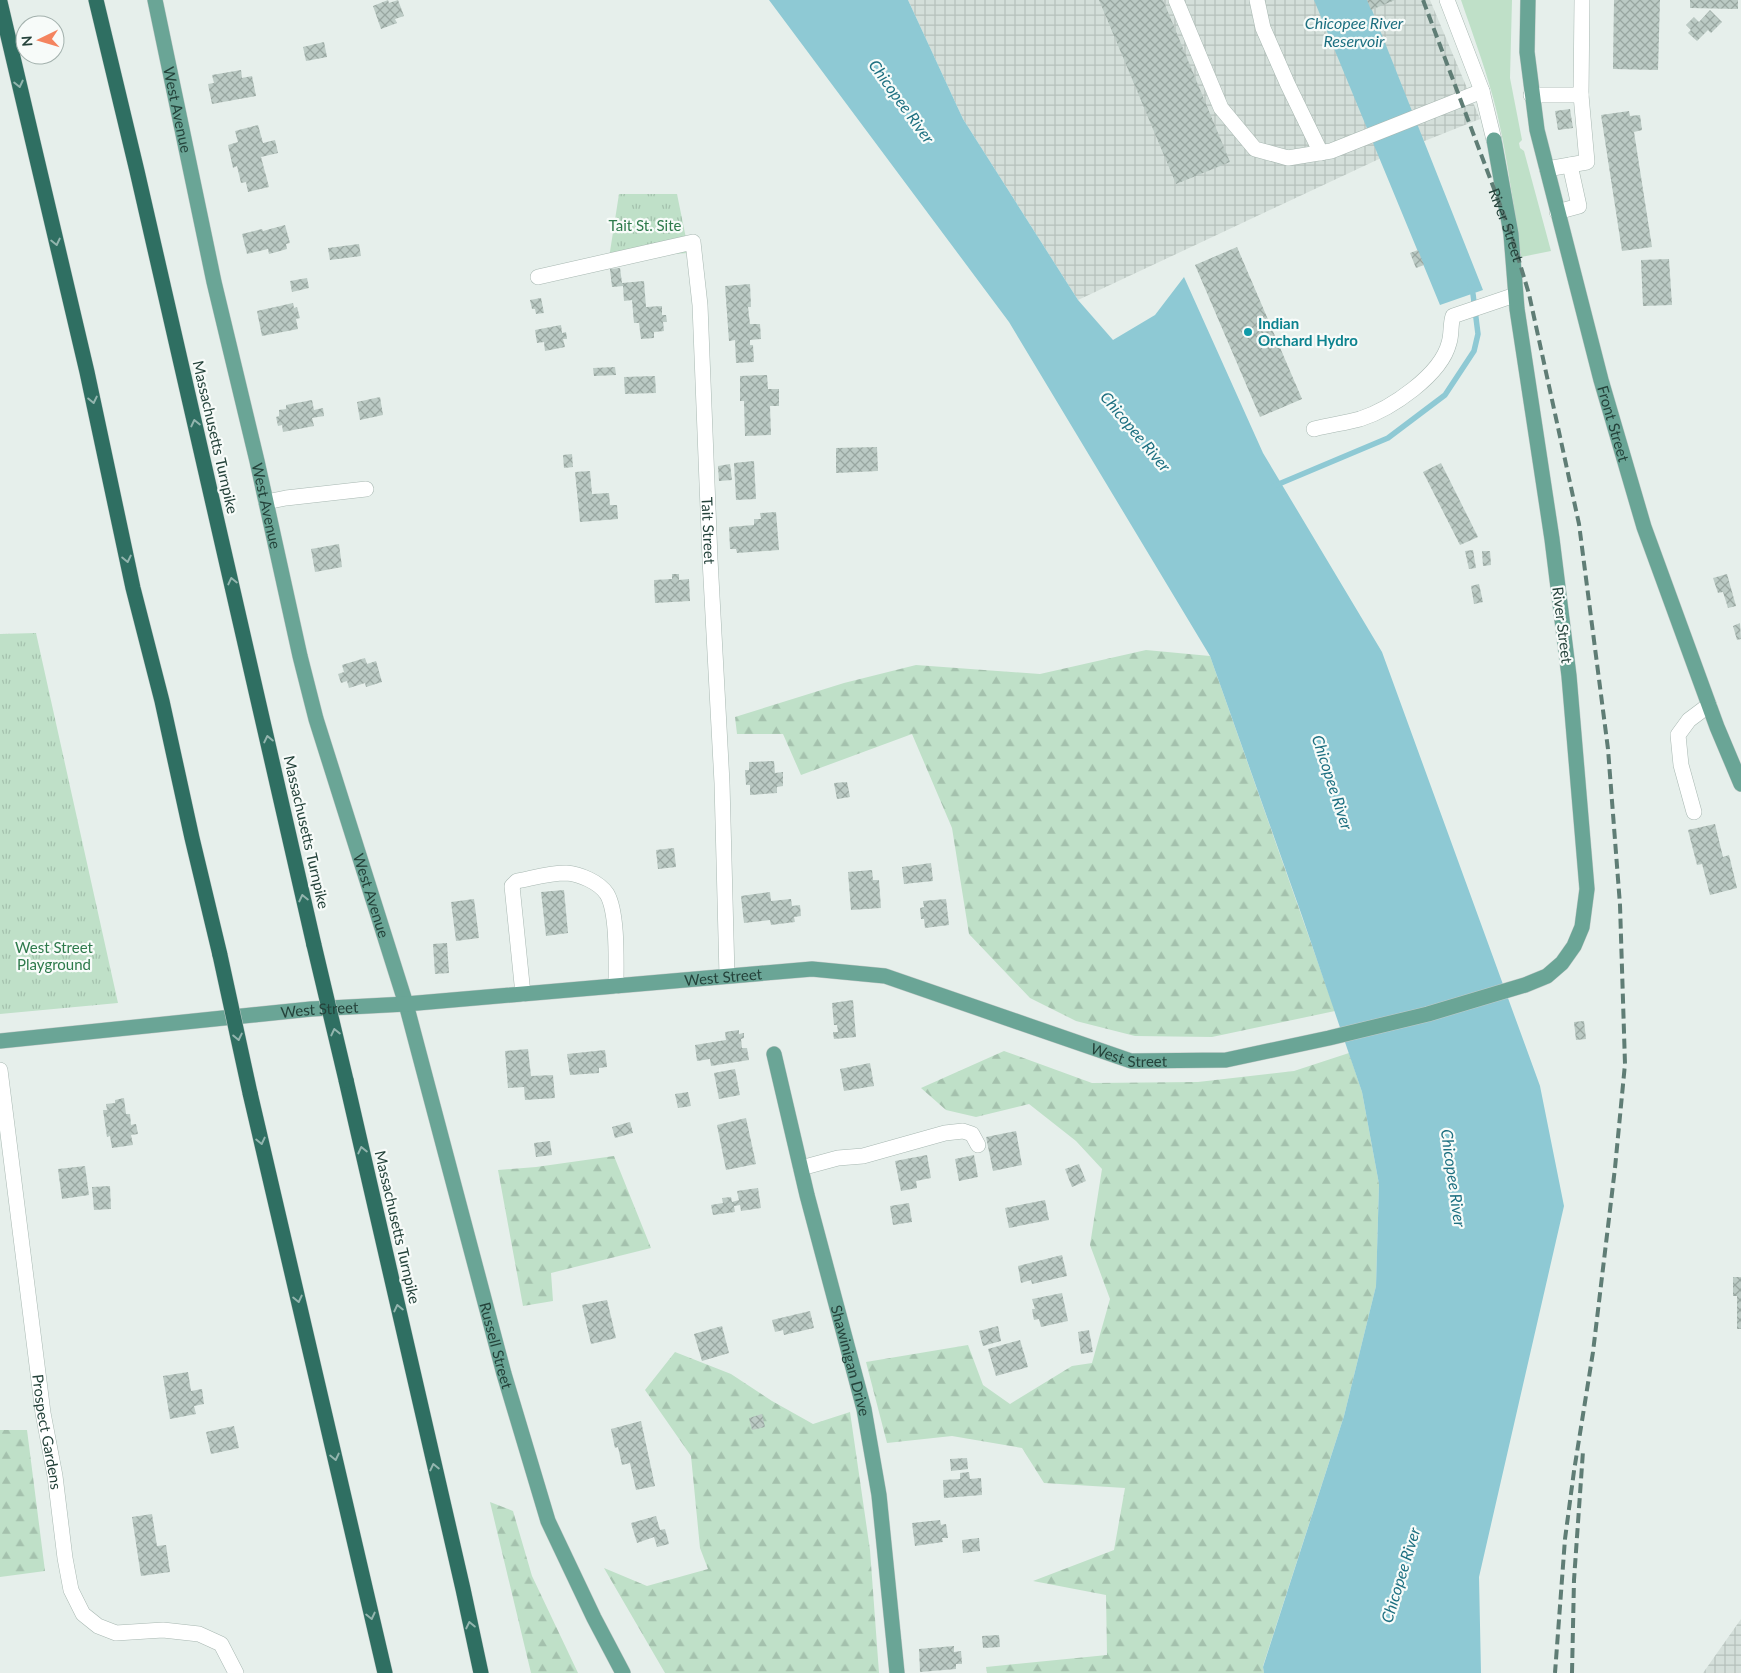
<svg xmlns="http://www.w3.org/2000/svg" width="1741" height="1673" font-family="Lato,sans-serif">
	<style>
		.industrial { fill: url(#industrial-grid) }
		.grass { fill: #bfe0c8 }
		.forest { fill: url(#forest-firs) }
		.park { fill: url(#park-tufts) }
		.water { fill: #8ec9d4 }
		.lines { fill: none; stroke-linecap: round; stroke-linejoin: round }
		.stream { stroke: #8ec9d4; stroke-width: 5.5 }
		.building { fill: url(#building-cross-hatch) }
		.minor-casing { stroke: #a8b8b2; stroke-width: 16 }
		.major-casing { stroke: #c2cac8; stroke-width: 16 }
		.highway-casing { stroke: #c2cac8; stroke-width: 16 }
		.minor { stroke: #fff; stroke-width: 15 }
		.major { stroke: #6aa596; stroke-width: 15 }
		.highway { stroke: #2f6f62; stroke-width: 15 }
		.rail { stroke: #5f7d75; stroke-width: 4; stroke-dasharray: 10 5; stroke-linecap: butt }
		.highway-bridge-casing { stroke: #c2cac8; stroke-width: 16; stroke-linecap: butt }
		.highway-bridge { stroke: #2f6f62; stroke-width: 15 }
		.oneway { stroke: #93b5ae }
		.culture-dot { fill: #0f9aa8; stroke: #f7fbf9; stroke-width: 2 }
		.labels { text-anchor: middle; dominant-baseline: central; stroke-width: 4.5; stroke-linejoin: round; paint-order: stroke }
		.street-label { font-size: 15px; fill: #24423a; stroke: #f7fbf9 }
		.park-label { font-size: 15px; fill: #2d7a4b; stroke: #f7fbf9 }
		.culture-label { font-size: 15px; font-weight: bold; fill: #0d838f; stroke: #f7fbf9; text-anchor: start }
		.water-label { font-size: 16px; font-style: italic; fill: #1c6f80; stroke: #f7fbf9 }
	</style>
	<defs>
		<pattern id="industrial-grid" width="8" height="8" patternUnits="userSpaceOnUse" patternTransform="scale(1.25)"><rect width="8" height="8" fill="#d4dfda"/><path d="M0 4h8M4 0v8" fill="none" stroke="#b6c1bc"/></pattern>
		<pattern id="forest-firs" width="22" height="20" patternUnits="userSpaceOnUse" patternTransform="scale(1.25)"><rect width="22" height="20" fill="#bfe0c8"/><path d="M5 1l3.5 6h-7zM16 11l3.5 6h-7z" fill="#a4c1ad"/></pattern>
		<pattern id="park-tufts" width="24" height="20" patternUnits="userSpaceOnUse" patternTransform="scale(1.25)"><rect width="24" height="20" fill="#bfe0c8"/><path d="M3 7l-1-3M5 7V3M7 7l1-3M15 17l-1-3M17 17v-4M19 17l1-3" fill="none" stroke="#a4c1ad"/></pattern>
		<pattern id="building-cross-hatch" width="8" height="8" patternUnits="userSpaceOnUse" patternTransform="scale(1.25)"><rect width="8" height="8" fill="#bbcac4"/><path d="M0 0l8 8M0 8l8-8" fill="none" stroke="#98a6a0"/></pattern>
	</defs>
	<rect width="100%" height="100%" fill="#e6efeb"/>
	<path class="industrial" d="M908 0H1430L1480 119 1379 159 1078 300 963 119Z
		M1741 1619V1673H1703Z"/>
	<path class="grass" d="M1461 0H1512L1510 78 1522 140 1519 143 1520 148 1524 151 1551 251 1521 257C1514 209 1508 161 1497 113 1488 75 1474 38 1461 0Z"/>
	<path class="forest" d="M1146 650 1210 656 1335 1011 1212 1037 1135 1036 1076 1021 1030 998 969 934 952 828 912 734 801 775 783 734H737L735 717 844 683 916 665 1040 674Z
		M1004 1051 1092 1083 1198 1082 1294 1071 1349 1053 1362 1092 1379 1184 1376 1286 1344 1416 1263 1666 1264 1673H987L986 1667 1107 1655 1106 1595 1033 1581 1114 1550 1125 1488 1044 1483 1022 1448 952 1436 887 1443 866 1362 968 1345 983 1385 1010 1404 1072 1366 1092 1363 1110 1299 1090 1245 1102 1169 1076 1141 1029 1104 976 1117 946 1110 921 1088Z
		M614 1156 651 1248 551 1273 553 1301 523 1306 498 1170 536 1167Z
		M675 1352 731 1374 772 1401 813 1424 850 1412 870 1550 879 1673H665L604 1568 647 1586 708 1569 700 1548 691 1456 645 1390Z
		M0 1430H27L45 1571 0 1577Z
		M490 1502 513 1511 532 1576 578 1673H531Z"/>
	<path class="park" d="M619 194H677L689 253 609 258Z
		M36 633 118 1003 0 1014V634Z"/>
	<path class="water" d="M769 0H908L963 119 1078 300 1113 340 1155 315 1184 277 1263 453 1382 652 1540 1086 1564 1206 1479 1577 1481 1673H1264L1263 1667 1344 1416 1376 1286 1379 1184 1362 1092 1302 916 1210 656 1009 322Z
		M1314 0H1368L1483 290 1440 305Z"/>
	<g class="lines">
		<path class="stream" d="M1274 486 1388 438 1445 395 1474 351 1478 334 1473 294 1470 287"/>
	</g>
	<path class="building" d="M388 0 389 3 398 0 404 16 395 19 397 23 381 29 373 6Z
		M1099 0H1163L1230 162 1176 184Z
		M1367 0H1395L1371 10Z
		M1614 0H1660L1658 70 1613 69Z
		M1690 0H1738V9L1690 8Z
		M1710 10 1722 22 1711 33 1708 30 1697 41 1688 33 1691 30 1686 25 1694 17 1699 22Z
		M324 42 327 57 306 61 303 47Z
		M241 70 242 78 252 76 256 96 212 104 208 84 214 83 212 75Z
		M1570 109 1573 128 1558 130 1555 111Z
		M1629 111 1630 116 1640 115 1642 130 1634 132 1652 247 1622 251 1601 115Z
		M258 125 263 143 275 140 278 153 261 157 269 187 248 192 246 182 241 183 237 166 233 168 228 145 238 142 235 131Z
		M285 225 290 243 286 244 287 249 269 254 268 249 247 254 242 234 262 229 263 231Z
		M359 244 361 256 330 260 328 248Z
		M1237 247 1302 399 1260 417 1195 265Z
		M1418 250 1424 265 1416 268 1410 253Z
		M1669 259 1672 305 1643 306 1641 260Z
		M620 268 622 283 644 281 646 307 662 306V315H666L667 322H663L664 331 654 332V338L641 339 639 323H634L632 300 624 301 623 286 612 287 610 269Z
		M307 278 309 288 292 292 290 281Z
		M750 284 751 307H748L750 324H760L761 339 750 340V345H753L754 362 736 363 735 340 729 341 725 286Z
		M541 298 544 313 536 314 535 309H532L530 300Z
		M293 303 294 308 297 307 300 318 296 319 298 329 262 336 257 311Z
		M561 325 562 333 566 332 567 339H563L565 347 545 351 544 342 537 343 535 330Z
		M615 367 616 375 594 376 593 368Z
		M767 375 768 389H779V406H770L771 435 745 436 744 401H740V376Z
		M655 376 656 393 625 394 624 377Z
		M380 397 383 415 360 420 357 402Z
		M312 400 314 410 323 408 324 416 312 418 314 426 283 432 282 425 278 426 276 417 279 416V410L286 409V405Z
		M877 447 878 471 836 473V448Z
		M572 454 573 467 564 468 563 455Z
		M754 461 756 499 736 500 734 463Z
		M1441 463 1478 537 1460 545 1423 472Z
		M730 464 732 480 719 481 718 466Z
		M590 471 592 494 609 493 610 505H617L618 519 580 522 575 472Z
		M776 512 779 550 737 553 736 549H730L729 527 754 525V519H761L760 513Z
		M339 544 342 567 315 572 311 549Z
		M1473 550 1476 568 1469 569 1465 551Z
		M1482 551H1490L1491 565 1483 566Z
		M672 574H679V580L689 579 690 601 655 603 654 580 672 579Z
		M1727 574 1736 606 1728 608 1723 592 1718 593 1713 578Z
		M1479 584 1483 602 1474 604 1471 586Z
		M1740 623 1741 639 1737 640 1733 626Z
		M365 658 367 664 376 661 382 682 366 687 365 683 349 688 347 681 341 683 338 674 344 672 342 665Z
		M774 761 775 773 783 772V786L777 787V793L750 795V785H746L745 770H749V762Z
		M847 782 850 797 837 799 834 783Z
		M1715 824 1723 857 1729 855 1737 888 1710 895 1702 864 1697 865 1688 830Z
		M674 848 676 867 658 869 656 850Z
		M931 863 933 881 904 884 902 867Z
		M872 870 873 880H879L881 908 851 910 848 872Z
		M564 890 568 933 546 936 541 892Z
		M770 892 771 901 791 899 792 906 800 905 801 916 794 917 795 922 771 925 770 920 744 923 741 896Z
		M474 899 479 938 456 941 451 902Z
		M946 899 949 925 925 928 924 919H921L920 908 924 907 923 901Z
		M447 943 449 973 435 974 433 944Z
		M853 1000 856 1037 834 1039 833 1032H838L837 1025H834L832 1003Z
		M1584 1021 1586 1039 1576 1040 1574 1022Z
		M739 1030V1034L744 1033V1038L741 1039 742 1048H747L749 1060 711 1066 710 1059 697 1061 695 1045 726 1040 725 1032Z
		M528 1049 531 1076 553 1075 555 1098 525 1100 524 1087 508 1088 505 1051Z
		M605 1050 607 1067 599 1068V1073L570 1075 567 1054Z
		M870 1063 874 1086 844 1091 840 1069Z
		M735 1069 740 1095 719 1099 714 1073Z
		M688 1092 691 1106 678 1108 675 1094Z
		M124 1098 126 1114H130L131 1125 136 1124 138 1134 131 1135 133 1145 112 1148 110 1136 107 1137 103 1110H107L106 1104 115 1103V1100Z
		M746 1118 756 1164 726 1170 717 1125Z
		M630 1122 633 1133 615 1138 612 1127Z
		M1016 1131 1022 1165 993 1171 986 1137Z
		M550 1141 552 1155 536 1157 534 1143Z
		M927 1155 931 1178 916 1181 917 1188 901 1191 895 1161Z
		M974 1155 978 1177 959 1181 955 1159Z
		M1079 1164 1086 1181 1072 1187 1065 1169Z
		M85 1166 89 1195 62 1199 58 1169Z
		M110 1186 111 1209 94 1210 92 1187Z
		M758 1188 761 1208 741 1211 740 1205 734 1206 735 1212 713 1215 711 1205 723 1203 722 1198 731 1197 732 1202 739 1200 737 1191Z
		M1045 1200 1049 1220 1009 1228 1005 1208Z
		M909 1203 912 1222 893 1225 890 1206Z
		M1062 1255 1067 1276 1032 1284 1031 1280 1021 1283 1018 1266Z
		M1733 1277H1741V1329H1737V1296H1733Z
		M1062 1293 1068 1321 1041 1327 1039 1319 1034 1320 1032 1309H1035L1032 1299Z
		M607 1300 616 1338 591 1344 582 1305Z
		M810 1311 814 1328 784 1335 783 1330 775 1332 772 1320Z
		M722 1326 729 1353 702 1361 694 1334Z
		M998 1326 1001 1341 983 1346 979 1331Z
		M1089 1330 1093 1352 1081 1354 1078 1332Z
		M1020 1340 1028 1367 996 1376 988 1349Z
		M188 1372 191 1391 202 1389 204 1404 194 1406 196 1414 170 1419 163 1376Z
		M762 1414 765 1427 752 1430 749 1418Z
		M641 1421 655 1486 636 1490 630 1463 622 1465 618 1447 615 1448 611 1429Z
		M234 1426 239 1448 211 1454 206 1432Z
		M967 1458 968 1469 951 1471 950 1459Z
		M969 1472 970 1479 981 1478 982 1495 944 1498 943 1480 960 1479V1473Z
		M152 1514 157 1546 166 1545 170 1572 141 1576 132 1517Z
		M656 1516 660 1530 665 1529 669 1544 657 1547 654 1537 637 1543 631 1523Z
		M940 1520 941 1525 946 1524 948 1538H942L943 1542 915 1546 912 1523Z
		M979 1538 980 1551 963 1553 962 1540Z
		M999 1635 1000 1647 983 1648 982 1636Z
		M954 1646V1652L961 1651 962 1664H956V1669L920 1672 919 1649Z"/>
	<g class="lines">
		<g class="minor-casing">
			<g id="minor">
				<path d="M1176 0 1221 108 1255 149 1288 158 1331 151 1482 91"/>
				<path d="M1257 0 1263 28 1288 85 1321 153"/>
				<path d="M1447 0 1482 91 1494 140"/>
				<path d="M1531 95H1581L1582 0"/>
				<path d="M1547 169 1587 162 1581 95"/>
				<path d="M1557 212 1579 206 1570 165"/>
				<path id="s1" d="M538 277 693 242 700 305 710 559 722 783 727 976"/>
				<path d="M1314 429C1329 425 1345 423 1360 419 1391 409 1441 375 1449 343 1452 334 1450 325 1453 316L1515 295"/>
				<path d="M266 502 286 498 366 489"/>
				<path d="M1694 812 1681 765 1678 735 1689 720 1709 705"/>
				<path d="M523 994 512 886 517 881C533 878 550 873 566 873 580 874 599 882 607 894 618 913 616 963 616 986"/>
				<path id="s2" d="M0 1070 43 1413 55 1476 65 1558 71 1590 83 1614 98 1626 116 1633 163 1630 199 1634 221 1644 236 1673"/>
				<path d="M801 1168 838 1158 863 1156 945 1133 963 1131 972 1134 978 1145"/>
			</g>
		</g>
		<g class="major-casing">
			<g id="major">
				<path id="s3" d="M155 0 214 282 257 461 300 656 316 719 406 1004 504 1374 548 1521 594 1618 623 1673"/>
				<path id="s4" d="M1528 0 1527 52 1537 130 1601 380 1644 527 1717 727 1741 784"/>
				<path id="s5" d="M0 1041 311 1009 406 1004 812 969 885 976 1131 1061 1226 1060 1329 1038 1428 1014 1525 985 1547 976 1562 963 1574 946 1582 927 1587 889 1569 676 1552 539 1517 309 1511 234 1494 140"/>
				<path id="s6" d="M774 1054 807 1195 864 1409 879 1495 897 1673"/>
			</g>
		</g>
		<g class="highway-casing">
			<path id="highway" d="M96 0 137 171 314 945
				M0 2 87 372 133 588 162 701 192 838 220 955
				M346 1080 463 1589 481 1673
				M250 1093 385 1673"/>
		</g>
		<use href="#minor" class="minor"/>
		<use href="#major" class="major"/>
		<use href="#highway" class="highway"/>
		<g class="rail">
			<path id="s7" d="M1423 0 1511 234 1529 294 1579 524 1608 749 1620 905 1625 1064 1615 1168 1593 1352 1574 1471 1565 1539 1555 1673"/>
			<path d="M1572 1673 1574 1580 1583 1451"/>
		</g>
		<g class="highway-bridge-casing">
			<path id="highway-bridge" d="M314 945 346 1080
				M220 955 250 1093"/>
		</g>
		<use href="#highway-bridge" class="highway-bridge"/>
	</g>
	<defs><path id="oneway-chevron" d="M-2-3.5L2.5 0L-2 3.5" fill="none" stroke-width="1.6" stroke-linecap="round" stroke-linejoin="round" transform="scale(1.25)"/></defs>
	<g class="oneway">
		<use href="#oneway-chevron" transform="translate(19 84) rotate(77)"/>
		<use href="#oneway-chevron" transform="translate(56 242) rotate(77)"/>
		<use href="#oneway-chevron" transform="translate(93 400) rotate(78)"/>
		<use href="#oneway-chevron" transform="translate(195 423) rotate(-103)"/>
		<use href="#oneway-chevron" transform="translate(127 559) rotate(78)"/>
		<use href="#oneway-chevron" transform="translate(232 581) rotate(-103)"/>
		<use href="#oneway-chevron" transform="translate(268 739) rotate(-102)"/>
		<use href="#oneway-chevron" transform="translate(303 898) rotate(-103)"/>
		<use href="#oneway-chevron" transform="translate(335 1032) rotate(-103)"/>
		<use href="#oneway-chevron" transform="translate(238 1037) rotate(78)"/>
		<use href="#oneway-chevron" transform="translate(261 1141) rotate(77)"/>
		<use href="#oneway-chevron" transform="translate(362 1150) rotate(-103)"/>
		<use href="#oneway-chevron" transform="translate(298 1299) rotate(77)"/>
		<use href="#oneway-chevron" transform="translate(398 1308) rotate(-103)"/>
		<use href="#oneway-chevron" transform="translate(335 1457) rotate(77)"/>
		<use href="#oneway-chevron" transform="translate(434 1467) rotate(-103)"/>
		<use href="#oneway-chevron" transform="translate(371 1616) rotate(77)"/>
		<use href="#oneway-chevron" transform="translate(470 1625) rotate(-102)"/>
	</g>
	<circle class="culture-dot" cx="1248" cy="332" r="5"/>
	<g class="labels">
		<g class="street-label">
			<text stroke="none"><textPath href="#s3" startOffset="112">West Avenue</textPath></text>
			<text stroke="none"><textPath href="#s7" startOffset="240">River Street</textPath></text>
			<text stroke="none"><textPath href="#s4" startOffset="434">Front Street</textPath></text>
			<text transform="translate(216 437) rotate(77)">Massachusetts Turnpike</text>
			<text stroke="none"><textPath href="#s3" startOffset="518">West Avenue</textPath></text>
			<text stroke="none"><textPath href="#s1" startOffset="448">Tait Street</textPath></text>
			<text transform="translate(1563 625) rotate(83)">River Street</text>
			<text transform="translate(307 832) rotate(77)">Massachusetts Turnpike</text>
			<text stroke="none"><textPath href="#s3" startOffset="922">West Avenue</textPath></text>
			<text stroke="none"><textPath href="#s5" startOffset="726">West Street</textPath></text>
			<text stroke="none"><textPath href="#s5" startOffset="321">West Street</textPath></text>
			<text stroke="none"><textPath href="#s5" startOffset="1146">West Street</textPath></text>
			<text transform="translate(398 1227) rotate(77)">Massachusetts Turnpike</text>
			<text stroke="none"><textPath href="#s3" startOffset="1389">Russell Street</textPath></text>
			<text stroke="none"><textPath href="#s6" startOffset="316">Shawinigan Drive</textPath></text>
			<text stroke="none"><textPath href="#s2" startOffset="365">Prospect Gardens</textPath></text>
		</g>
		<g class="park-label">
			<text x="645" y="225">Tait St. Site</text>
			<text x="54" y="947">West Street<tspan x="54" dy="17">Playground</tspan></text>
		</g>
		<g class="culture-label">
			<text x="1258" y="323">Indian<tspan x="1258" dy="17">Orchard Hydro</tspan></text>
		</g>
		<g class="water-label">
			<text x="1354" y="22">Chicopee River<tspan x="1354" dy="18">Reservoir</tspan></text>
			<text transform="translate(902 101) rotate(54)">Chicopee River</text>
			<text transform="translate(1136 431) rotate(50)">Chicopee River</text>
			<text transform="translate(1333 782) rotate(72)">Chicopee River</text>
			<text transform="translate(1454 1178) rotate(82)">Chicopee River</text>
			<text transform="translate(1400 1575) rotate(-73)">Chicopee River</text>
		</g>
	</g>
	<g transform="translate(40 40) rotate(265)"><circle r="24" fill="#f7fbf9" stroke="#a3b1ad"/>
	<path d="M0-4L9 19L0 12L-9 19Z" fill="#f4845f"/>
	<text y="-8" font-size="14" font-weight="bold" text-anchor="middle" fill="#24423a">N</text>
	</g>
</svg>
